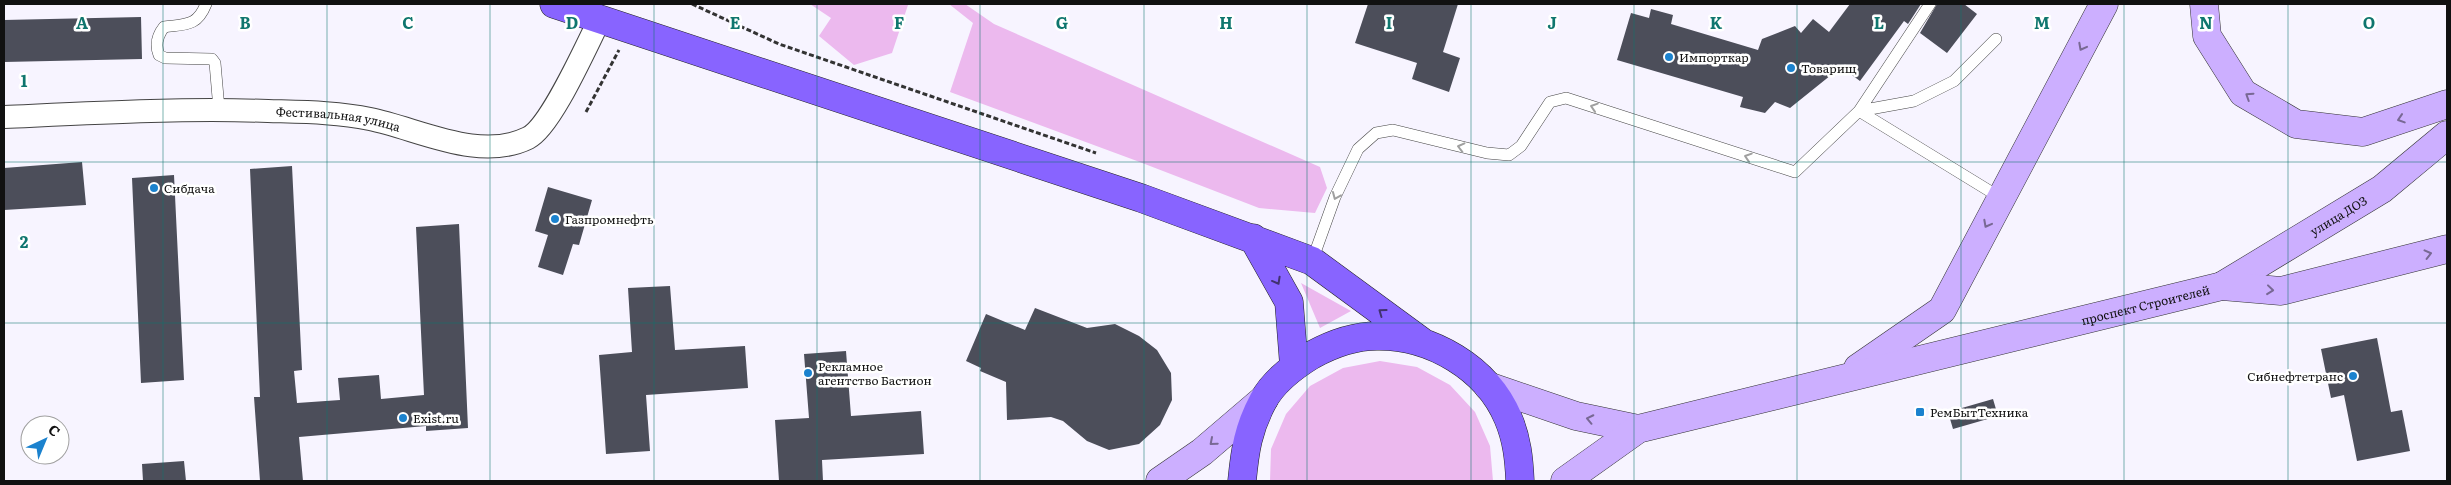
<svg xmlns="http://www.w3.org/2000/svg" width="2451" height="485" font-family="Literata,serif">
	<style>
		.green { fill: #ecb9ee }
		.building { fill: #4c4e5a }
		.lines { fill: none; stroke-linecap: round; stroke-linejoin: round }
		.service-casing { stroke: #444; stroke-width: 12 }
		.minor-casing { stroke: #444; stroke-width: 24 }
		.secondary-casing { stroke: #333; stroke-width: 29 }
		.primary-casing { stroke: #222; stroke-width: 29 }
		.path { stroke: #333; stroke-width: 3; stroke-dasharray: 5 2.5; stroke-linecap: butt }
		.service { stroke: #fff; stroke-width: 11 }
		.minor { stroke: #fff; stroke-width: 22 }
		.secondary { stroke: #ccafff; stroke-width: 28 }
		.primary { stroke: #8864ff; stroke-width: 28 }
		.oneway { stroke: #786894 }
		.oneway2 { stroke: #a0a0a0 }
		.oneway3 { stroke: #413270 }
		.grid { fill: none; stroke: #0f766e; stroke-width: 1; stroke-opacity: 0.55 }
		.poi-dot { fill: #1b82ce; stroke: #fff; stroke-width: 2 }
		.labels { text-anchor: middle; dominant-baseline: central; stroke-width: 5; stroke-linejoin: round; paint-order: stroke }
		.poi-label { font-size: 12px; fill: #111; stroke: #fff; text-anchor: start }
		.street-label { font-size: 12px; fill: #111; stroke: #fff }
		.grid-label { font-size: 16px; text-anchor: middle; font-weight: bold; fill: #0f766e; stroke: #fff; stroke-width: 5; stroke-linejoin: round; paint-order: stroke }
	</style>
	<rect width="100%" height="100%" fill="#f7f4ff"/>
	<path class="green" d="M810 4H914L908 5 892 53 854 65 819 36 831 18Z
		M949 4H965L994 24 1320 167 1327 188 1315 213 1259 208 1137 161 950 92 973 23Z
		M1301 283 1351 311 1320 328Z
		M1380 361 1417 367 1450 385 1475 412 1490 446 1493 481H1270L1271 449 1286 414 1310 386 1343 368Z"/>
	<path class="building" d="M1368 4H1458L1443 52 1460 58 1449 92 1412 79 1417 63 1355 43Z
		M1850 4H1921L1908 24 1904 21 1860 81 1841 67 1790 108 1775 102 1765 113 1740 107 1743 97 1617 60 1631 13 1649 18 1651 9 1673 15 1671 24 1758 50 1762 39 1795 26 1801 33 1813 19 1829 32Z
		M1937 4H1964L1977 14 1947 53 1920 33Z
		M141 17 142 59 4 62V20Z
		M82 162 86 205 4 210V168Z
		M292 166 302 370 294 371 297 403 340 400 338 378 379 375 381 399 424 395 416 227 459 224 468 428 426 431V426L299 437 303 481H260L254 397H260L250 169Z
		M174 175 184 380 141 383 132 178Z
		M548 187 592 200 579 245 573 244 563 275 538 267 548 235 535 231Z
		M670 286 675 350 745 346 748 388 646 395 650 451 606 454 599 355 632 352 628 288Z
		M1035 308 1087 328 1115 324 1139 336 1157 350 1171 373 1172 400 1160 425 1139 444 1109 450 1087 441 1063 421 1051 417 1007 420 1006 382 980 371 981 368 966 361 986 314 1025 330Z
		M2377 338 2391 412 2402 410 2410 451 2357 461 2344 395 2331 398 2321 349Z
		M846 351 851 416 921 411 924 454 822 460 823 481H779L775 420 809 418 804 354Z
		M1993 399 1998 416 1953 429 1948 412Z
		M184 461 186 481H143L142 464Z"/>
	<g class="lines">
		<g class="service-casing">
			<path id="service" d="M206 4C197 27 185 24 164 27 157 36 155 45 159 55L165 58 212 59 215 63 219 109
				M1859 111 2001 198
				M1859 111 1914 101 1954 81 1996 39
				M1312 261 1335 197 1358 149 1376 133 1393 130 1487 153 1509 155 1521 146 1550 102 1566 98 1795 172 1859 111 1930 4"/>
		</g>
		<g class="minor-casing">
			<g id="minor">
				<path id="s1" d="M4 117C92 113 180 108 268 111 302 112 337 112 370 119 419 129 479 162 528 138 551 127 587 44 600 19"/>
			</g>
		</g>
		<g class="secondary-casing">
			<g id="secondary">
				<path d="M2204 4 2207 36 2243 93 2296 124 2363 132 2447 104"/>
				<path id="s2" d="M2222 286 2382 189 2447 135"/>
				<path d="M1858 368 1942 310 2104 4"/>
				<path d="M1488 386 1576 416 1638 429"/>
				<path d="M1160 481 1202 452 1264 399"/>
				<path id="s3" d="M1565 481 1638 429 2222 286 2281 291 2447 249"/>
			</g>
		</g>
		<g class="primary-casing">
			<path id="primary" d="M554 4 1141 198 1312 261 1421 341
				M1253 238 1289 302 1294 366
				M1242 481C1245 450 1248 429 1263 401 1273 382 1294 366 1312 355 1332 344 1354 336 1377 336 1431 335 1487 368 1508 418 1517 439 1519 459 1520 481"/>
		</g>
		<path class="path" d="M692 4 779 44 1096 153
			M586 112 619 50"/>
		<use href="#service" class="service"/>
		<use href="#minor" class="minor"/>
		<use href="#secondary" class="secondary"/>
		<use href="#primary" class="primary"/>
	</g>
	<defs><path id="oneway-chevron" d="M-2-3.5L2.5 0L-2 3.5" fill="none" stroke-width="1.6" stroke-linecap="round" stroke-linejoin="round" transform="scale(1.25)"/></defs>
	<g class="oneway">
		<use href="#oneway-chevron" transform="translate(2082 47) rotate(118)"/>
		<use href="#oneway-chevron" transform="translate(2249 96) rotate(-147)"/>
		<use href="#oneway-chevron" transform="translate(2401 119) rotate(162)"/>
		<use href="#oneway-chevron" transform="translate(1987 224) rotate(118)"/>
		<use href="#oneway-chevron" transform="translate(2428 254) rotate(-14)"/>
		<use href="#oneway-chevron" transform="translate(2270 290) rotate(6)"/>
		<use href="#oneway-chevron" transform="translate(1590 419) rotate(-168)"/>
		<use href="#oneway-chevron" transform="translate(1213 442) rotate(139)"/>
	</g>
	<g class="oneway2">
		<use href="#oneway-chevron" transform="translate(1594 107) rotate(-162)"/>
		<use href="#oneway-chevron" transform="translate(1461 147) rotate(-166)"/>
		<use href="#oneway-chevron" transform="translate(1748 157) rotate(-162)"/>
		<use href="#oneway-chevron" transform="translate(1336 196) rotate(113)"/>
	</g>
	<g class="oneway3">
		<use href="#oneway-chevron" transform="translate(1277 281) rotate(61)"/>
		<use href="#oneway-chevron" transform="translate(1382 312) rotate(-144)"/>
	</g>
	<path class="grid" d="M163 4V481M327 4V481M490 4V481M654 4V481M817 4V481M980 4V481M1144 4V481M1307 4V481M1471 4V481M1634 4V481M1797 4V481M1961 4V481M2124 4V481M2288 4V481M4 162H2447M4 323H2447"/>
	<g class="poi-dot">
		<circle cx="1669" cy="57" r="5"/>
		<circle cx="1791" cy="68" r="5"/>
		<circle cx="154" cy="188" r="5"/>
		<circle cx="555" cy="219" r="5"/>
		<circle cx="808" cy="373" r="5"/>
		<circle cx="2353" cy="376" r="5"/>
		<rect x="1915" y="407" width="10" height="10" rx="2.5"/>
		<circle cx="403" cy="418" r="5"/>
	</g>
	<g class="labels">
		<g class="poi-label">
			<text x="1679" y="57">Импорткар</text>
			<text x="1801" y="68">Товарищ</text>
			<text x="164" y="188">Сибдача</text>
			<text x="565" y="219">Газпромнефть</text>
			<text x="818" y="366">Рекламное<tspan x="818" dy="14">агентство Бастион</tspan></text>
			<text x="2343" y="376" text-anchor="end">Сибнефтетранс</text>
			<text x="1930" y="412">РемБытТехника</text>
			<text x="413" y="418">Exist.ru</text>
		</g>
		<g class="street-label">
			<text stroke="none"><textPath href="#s1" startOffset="335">Фестивальная улица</textPath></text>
			<text stroke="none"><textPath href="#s2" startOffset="136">улица ДОЗ</textPath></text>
			<text stroke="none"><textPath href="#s3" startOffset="612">проспект Строителей</textPath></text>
		</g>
	</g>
	<g class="grid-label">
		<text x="82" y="29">A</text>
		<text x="245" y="29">B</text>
		<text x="408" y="29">C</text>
		<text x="572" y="29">D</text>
		<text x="735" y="29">E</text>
		<text x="899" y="29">F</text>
		<text x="1062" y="29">G</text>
		<text x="1226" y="29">H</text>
		<text x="1389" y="29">I</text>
		<text x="1552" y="29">J</text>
		<text x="1716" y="29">K</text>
		<text x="1879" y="29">L</text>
		<text x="2042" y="29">M</text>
		<text x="2206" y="29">N</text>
		<text x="2369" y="29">O</text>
		<text x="24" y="87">1</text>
		<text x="24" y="248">2</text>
	</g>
	<rect width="2451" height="485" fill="none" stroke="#111111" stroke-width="10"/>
	<g transform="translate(45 440) rotate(44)"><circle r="24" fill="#ffffff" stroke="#a0a0a0"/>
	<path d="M0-4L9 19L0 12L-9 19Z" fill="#1b82ce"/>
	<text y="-8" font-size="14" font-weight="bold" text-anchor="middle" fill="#111111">С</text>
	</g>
</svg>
